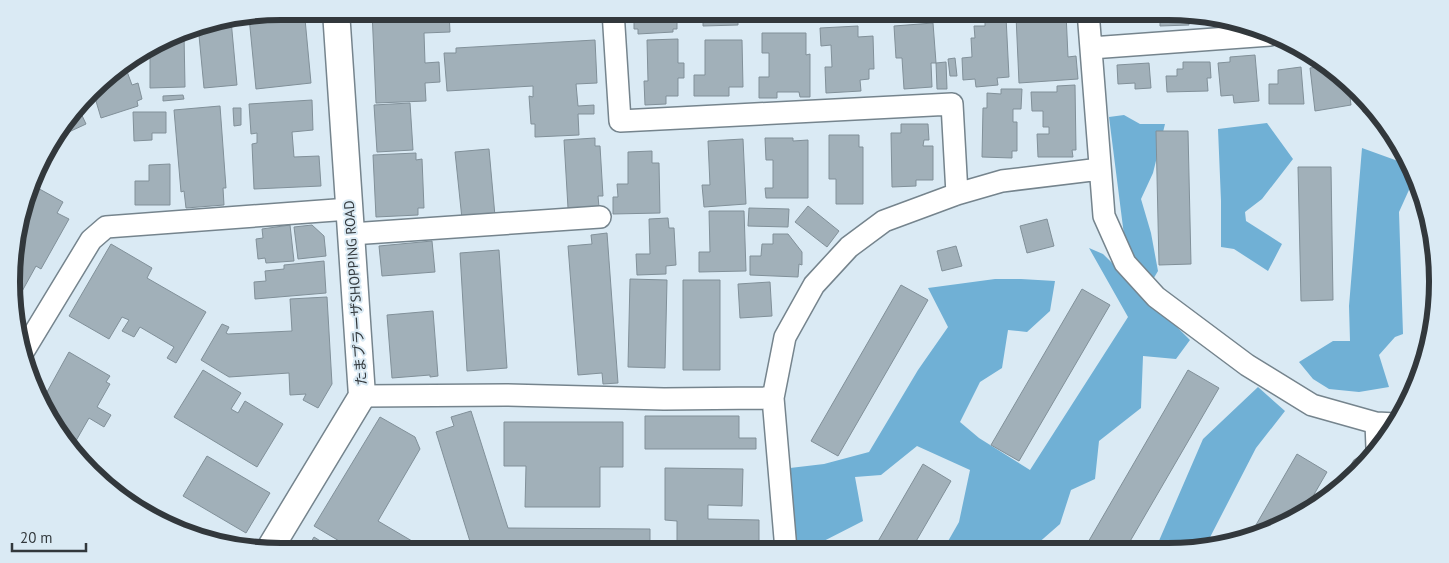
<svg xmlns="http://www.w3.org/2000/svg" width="1449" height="563" font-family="'PT Sans','Noto Sans JP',sans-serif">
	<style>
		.forest { fill: #70b0d5 }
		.building { fill: #a1b0b9; stroke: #819099 }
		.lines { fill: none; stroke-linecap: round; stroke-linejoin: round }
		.service-casing { stroke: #75848d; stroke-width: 12 }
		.minor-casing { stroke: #75848d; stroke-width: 24 }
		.tertiary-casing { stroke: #75848d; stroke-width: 29 }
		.service { stroke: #fff; stroke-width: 10 }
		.minor { stroke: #fff; stroke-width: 21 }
		.tertiary { stroke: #fff; stroke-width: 26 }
		.labels { text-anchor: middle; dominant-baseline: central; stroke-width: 4; stroke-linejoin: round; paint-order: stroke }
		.street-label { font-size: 14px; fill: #32383c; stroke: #daeaf4 }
		.rim { fill: none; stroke: #32383c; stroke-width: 6 }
	</style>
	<rect width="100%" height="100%" fill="#daeaf4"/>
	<path class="forest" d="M1124 115 1140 124H1165L1153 173 1141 199 1151 233 1158 271 1152 281 1137 271 1125 243 1109 117Z
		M1267 123 1293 159 1262 199 1245 212 1246 221 1282 244 1268 271 1234 249 1221 247V201L1218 129Z
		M1362 148 1409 165H1411L1415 180 1413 181 1399 212 1403 334 1395 337 1379 355 1389 387 1359 392 1329 389 1313 379 1299 362 1333 341H1350L1349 306Z
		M1089 248 1103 254 1190 340 1176 359 1143 356 1141 408 1099 441 1095 479 1071 490 1060 524 1036 545 1004 542 997 550H943L959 522 970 470 917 446 881 475 855 477 863 521 812 547 815 550H794L790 468 824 464 869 452 918 370 948 327 928 288 995 279H1021L1055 281 1050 311 1027 332 1008 330 1002 368 980 382 960 422 979 438 1030 470 1128 317Z
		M1258 387 1285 411 1256 448 1204 549 1155 550 1203 439Z"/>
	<path class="building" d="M282 11H296L305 19 311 83 256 89 249 17Z
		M372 11H449L450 32 424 33 425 63 439 62 440 82 425 83 426 101 376 103Z
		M565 11H595V19L582 20V17H576V13H565Z
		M630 11H682L683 21H677V29H673V32L638 34V29H634V18L630 19Z
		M703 11H738V25L703 26Z
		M750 11H795V21L751 22Z
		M830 11H859V20L831 21Z
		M898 11H931V14L899 15Z
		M1107 11H1143L1144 18 1107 20Z
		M1166 11 1188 15 1189 25 1160 26V14H1166Z
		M1066 13 1068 57 1076 56 1078 79 1019 83 1016 16Z
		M1006 17 1009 77 997 78 998 85 976 87 975 79 963 80 962 58 972 57 971 38H975L974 26H985V18Z
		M1208 18 1231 22V23L1208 24Z
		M231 20 237 85 204 88 198 25Z
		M933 23 936 63H931L932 87 904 89 902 58H896L894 26Z
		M858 26V37L873 36 874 69H869V79L860 80 861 91 826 93 825 67H832L831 45 821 46 820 28Z
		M762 33H806V55L810 54V97H800L799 92H777V98H759V77H769V53H762Z
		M180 34H184L185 87 150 88V51L170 40H173V38Z
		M678 39V63H684V78H678V96H666V104L645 105 644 81H648L647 40Z
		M595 40 597 83 576 84 578 106 594 105V114H578L579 135 535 137V124H531L529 96 533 97V86L447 91 444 53H456V48Z
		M705 40H742L743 87H729V96H694V75H705Z
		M1255 55 1259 101 1234 103 1233 95 1221 96 1218 63 1230 62V57Z
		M955 58 957 76H950L948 59Z
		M946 62 947 89H937L936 63Z
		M1183 62H1210L1211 78H1207L1208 91 1167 92 1166 76H1177V69H1183Z
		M1149 63 1151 88 1135 89V83L1118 84 1117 65Z
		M125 66 132 85 138 83 142 99 137 101 138 106 101 118 93 91 104 78Z
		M1324 66 1345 78 1348 81 1351 105 1315 111 1310 68Z
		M1301 67 1304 104H1269V84H1278V70Z
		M1075 85 1076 150H1072L1073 157H1038L1037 134H1049V127H1043V111H1032L1031 92H1057V86Z
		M1001 89H1022L1021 109H1013V122H1017V151H1012V158L982 157 983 108H987V93L1001 94Z
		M1354 90 1371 112H1363V101L1355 102Z
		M183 95 184 99 163 101V96Z
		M312 100 313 130 292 132 294 157 319 156 321 186 254 189 252 144 257 143V133L251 134 249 104Z
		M410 103 413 150 377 152 374 105Z
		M220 106 226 188H223L224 205 186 208 184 191 181 192 174 110Z
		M233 108H241V125L234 126Z
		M79 109 86 124 58 137 57 135Z
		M133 112H166V133H152V140L134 141Z
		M901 124H928L929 140H924L923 146H933V180H916V186L892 187 891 133H901Z
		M1156 131H1188L1191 264 1159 265Z
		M829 135H859V147H863V204H836V179H829Z
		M595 138V146H600L603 196H598L599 207 568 208 564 140Z
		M765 138H793V141L808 140V198H766L765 188H773V160H766Z
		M743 139 746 204 704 207 702 185H710L708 141Z
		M489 149 495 216 462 219 455 152Z
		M652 151V163H659L660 213 613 214V197H618L617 184H628V152Z
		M416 153V160L422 159 424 208H418V215L376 217 373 155Z
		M170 164V205H135V181H149V165Z
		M1298 167H1331L1333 300 1301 301Z
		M34 186 63 202 57 213 69 219 41 269 36 266 15 304 14 246Z
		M808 206 839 231 827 247 795 222Z
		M749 208 789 209 788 227 748 226Z
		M709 211H744L746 271 699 272V252H710Z
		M668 218 669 228H674L676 265 666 266V274L637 275 636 254H650L649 219Z
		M1047 219 1054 246 1027 253 1020 226Z
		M290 225 294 261 266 263 265 258 258 259 256 239 263 238 262 229Z
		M312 225 324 236 326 256 298 259 294 227Z
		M607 233 618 383 603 384 602 373 578 375 568 246 592 244 591 235Z
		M773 234H788L802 252V265L799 264 798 277 750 275V256H761L762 244H773Z
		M432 241 435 272 382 276 379 246Z
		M111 244 152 268 147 278 206 312 176 363 167 358 174 347 140 327 134 337 122 331 129 320 122 317 109 339 69 316Z
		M956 246 962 266 942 271 937 251Z
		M1432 246 1437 264 1433 293Z
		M499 250 507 368 467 371 460 253Z
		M324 261 326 293 255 299 254 282 266 281 265 271 284 269V265Z
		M630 279 667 280 665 368 628 367Z
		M683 280H720V370H683Z
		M770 282 772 316 740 318 738 284Z
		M901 285 928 300 838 456 811 441Z
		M1082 289 1110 305 1019 461 991 445Z
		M327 297 332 384 318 408 303 400 306 394 290 395 289 373 229 377 201 360 222 324 229 327 226 333 228 334 292 331 290 299Z
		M433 311 438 376 430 377V375L392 378 387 315Z
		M69 352 110 376 106 382 110 384 97 407 111 415 104 427 89 418 73 446 48 417 42 401Z
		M203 370 241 393 231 409 238 413 245 401 283 424 257 467 174 417Z
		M1188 370 1219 388 1125 550H1097L1087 544Z
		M471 411 508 528 650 529V551H473L436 432 454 426 451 417Z
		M645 416H739V438H756V449H645Z
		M380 417 415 437 420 449 378 521 429 551 355 552 356 551 314 526Z
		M504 422H623V467H600V507H525L526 466H504Z
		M1297 454 1327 472 1305 510 1271 531 1249 537Z
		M207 456 270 493 246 533 183 496Z
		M923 464 951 481 911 550H873Z
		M665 468 743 469 742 506 708 505V519L759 520V551H677V521L665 520Z
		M314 537 338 552H305Z"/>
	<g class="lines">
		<g class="service-casing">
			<path id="service" d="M1345 485 1358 464 1370 456"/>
		</g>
		<g class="minor-casing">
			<path id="minor" d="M613 11 620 121 952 104 957 194
				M1088 11 1104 216 1125 263 1156 297 1247 365 1312 405 1376 423 1396 424
				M1091 48 1270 35
				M351 234 600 217
				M23 352 91 240 106 227 349 209
				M362 396 506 395 664 399 773 398 785 337 814 285 849 247 884 221 957 194 1002 181 1100 169
				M773 398 786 550
				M1376 423 1377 448"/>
		</g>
		<g class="tertiary-casing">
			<path id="tertiary" d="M269 550 362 396 336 11"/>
		</g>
		<use href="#service" class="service"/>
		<use href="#minor" class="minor"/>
		<use href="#tertiary" class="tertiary"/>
	</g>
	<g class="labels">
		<g class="street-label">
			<text transform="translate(355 293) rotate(-94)">たまプラーザSHOPPING ROAD</text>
		</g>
	</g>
	<path d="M0 0H1449V563H0ZM281 20H1168A261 261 0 0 1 1429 281V282A261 261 0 0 1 1168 543H281A261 261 0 0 1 20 282V281A261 261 0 0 1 281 20Z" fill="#daeaf4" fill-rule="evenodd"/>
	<path class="rim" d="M281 20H1168A261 261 0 0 1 1429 281V282A261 261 0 0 1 1168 543H281A261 261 0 0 1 20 282V281A261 261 0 0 1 281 20Z"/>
	<path d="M12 543v8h74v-8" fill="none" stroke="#32383c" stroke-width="2.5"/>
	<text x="20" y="543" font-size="15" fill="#32383c" stroke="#daeaf4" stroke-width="4" paint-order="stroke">20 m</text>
</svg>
